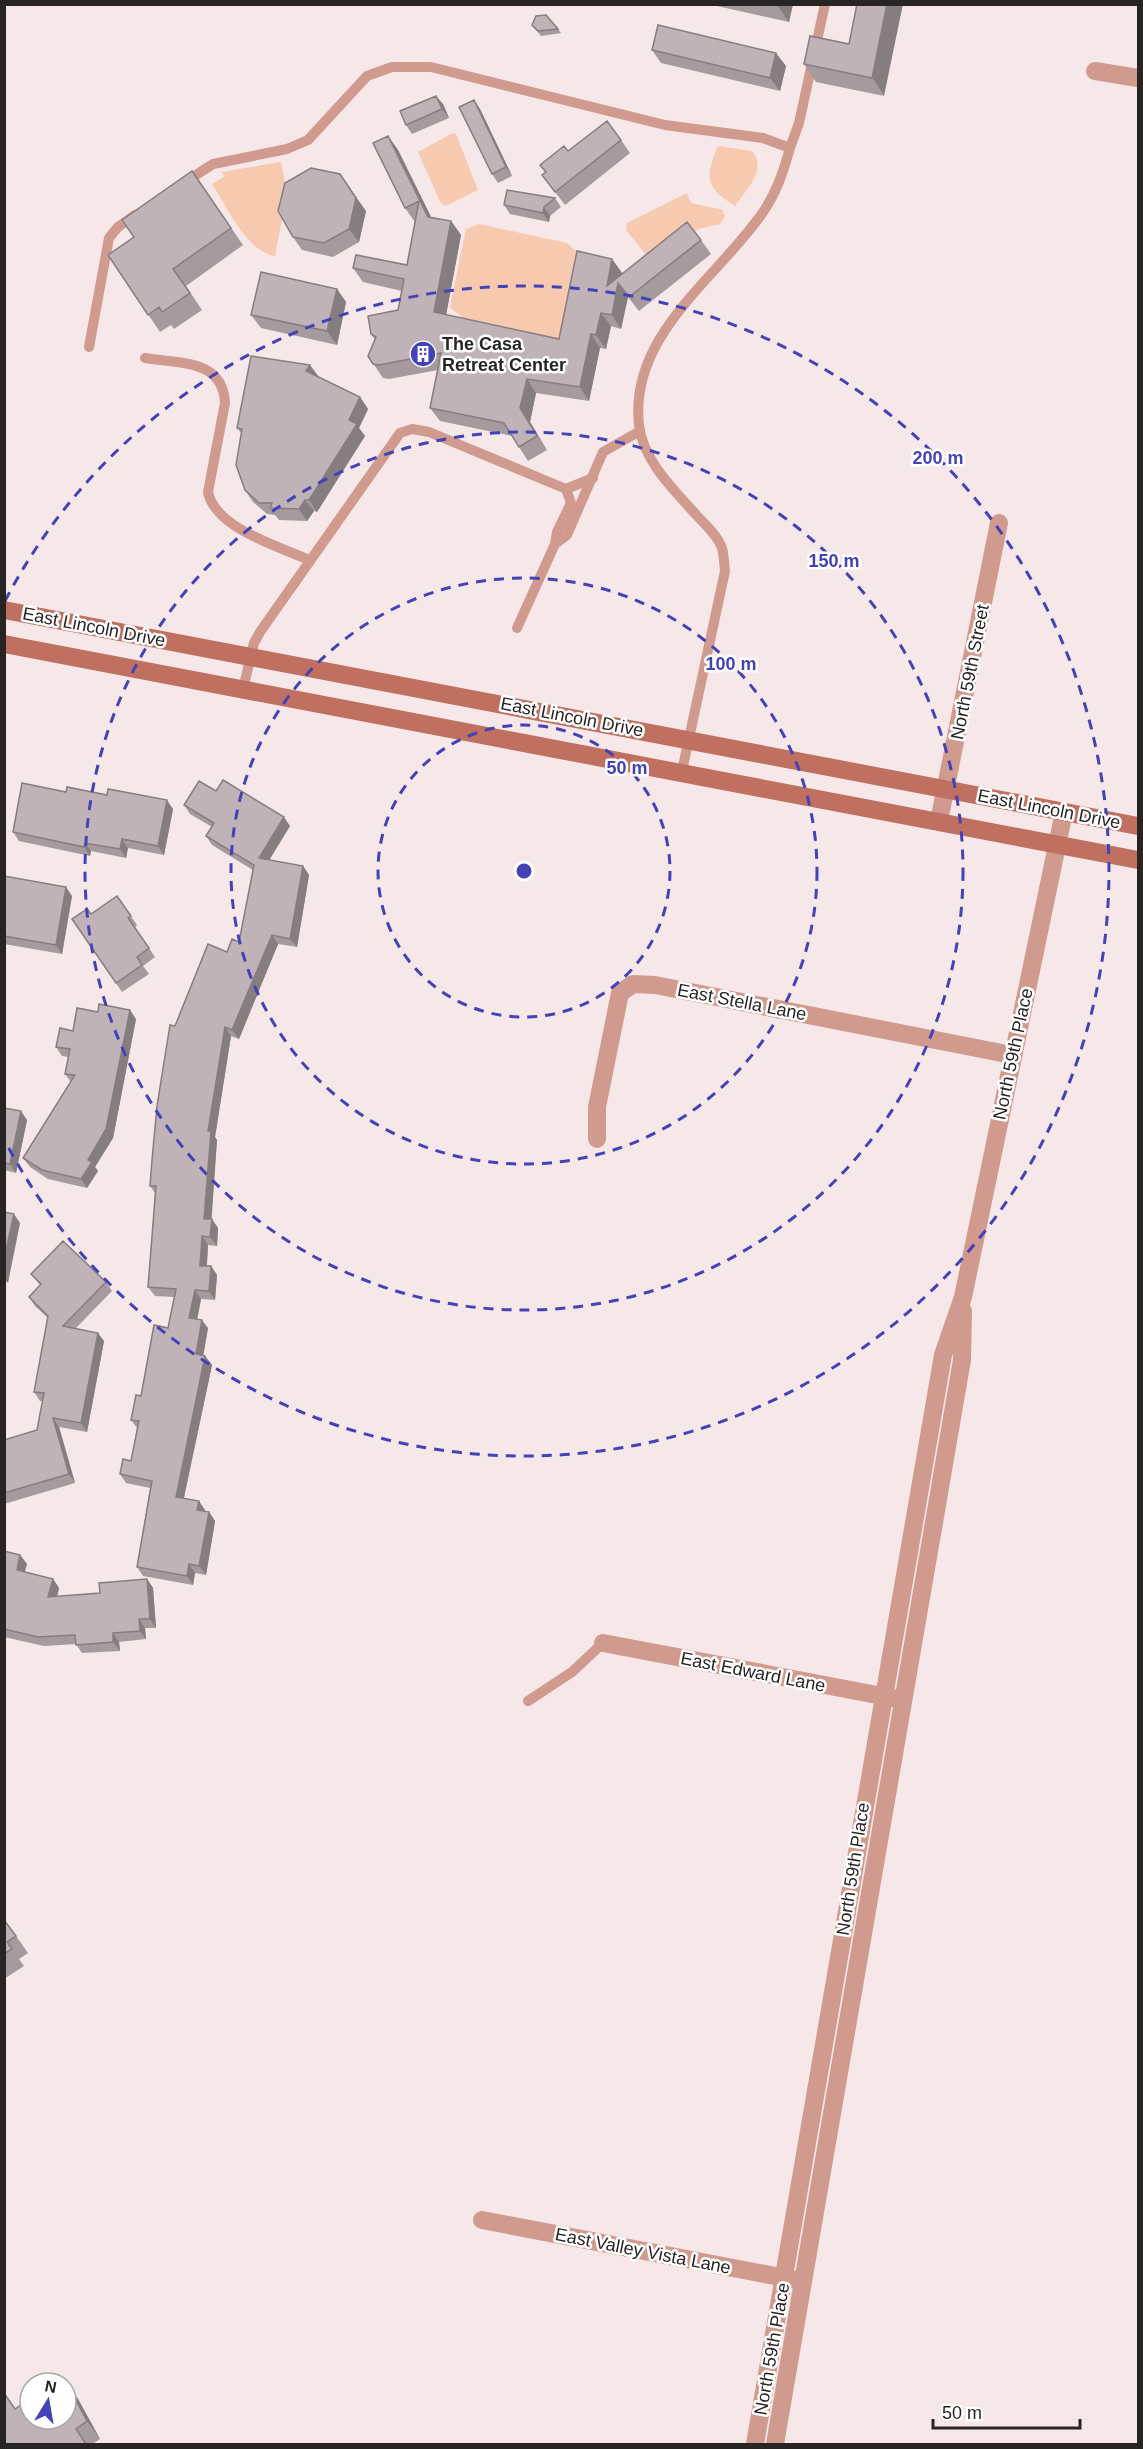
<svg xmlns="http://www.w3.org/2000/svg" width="1143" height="2449" font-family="Helvetica,sans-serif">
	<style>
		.green { fill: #f7c9af }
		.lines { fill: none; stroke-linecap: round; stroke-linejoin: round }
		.lane { stroke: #d19a8e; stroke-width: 10 }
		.street { stroke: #d19a8e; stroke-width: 18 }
		.secondary { stroke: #c07061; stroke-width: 18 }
		.wall { fill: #a59a9e }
		.shaded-wall { fill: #867d81 }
		.building { fill: #c0b3b8; stroke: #867d81; stroke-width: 1.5 }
		.ring { fill: none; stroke: #4342b7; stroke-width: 3; stroke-dasharray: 10 8 }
		.labels { text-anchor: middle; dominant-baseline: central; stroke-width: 5; stroke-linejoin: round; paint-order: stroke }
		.poi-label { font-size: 18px; font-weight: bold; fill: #292424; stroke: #fff; text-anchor: start }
		.street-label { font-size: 18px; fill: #292424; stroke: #fff }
		.centre { fill: #4342b7; stroke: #fff; stroke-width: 3 }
		.ring-label { font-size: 18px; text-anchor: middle; font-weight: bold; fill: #4342b7; stroke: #fff; stroke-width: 5; stroke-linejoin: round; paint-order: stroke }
	</style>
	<rect width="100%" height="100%" fill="#f6e7e8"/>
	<path class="green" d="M453 133 456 134 478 190 446 206 440 202 418 152Z
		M718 146 752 151C768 169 746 190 735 206 705 187 705 178 718 146Z
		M281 162 287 193 275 256C246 251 228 208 212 184L224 177 222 172Z
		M687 193 691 203 723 210 725 217 720 224 698 229 655 266 626 230 627 223Z
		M479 224 567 243 578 253 566 340 556 345 472 326 450 307 466 229Z"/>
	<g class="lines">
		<path class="lane" d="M790 148 799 123 825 4
			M185 182 213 164 287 149 308 140 367 76 392 67H431L665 125 763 138 790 148C783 173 776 194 761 215 715 280 629 336 639 425 643 462 677 493 700 519 708 527 718 537 722 548 724 555 724 563 725 571L682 771
			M89 347 109 238 118 227 135 215
			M145 358C180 364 223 359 225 403L208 492C215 528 278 546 309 560
			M566 489 593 478
			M517 628 555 544
			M243 689 254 643 260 632 400 433 412 429 429 432 566 489 571 503 557 532 555 544 567 535 603 452 640 431
			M528 1701 572 1672 603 1643"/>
		<path class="street" d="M1095 71 1138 78
			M939 821 999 523
			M597 1139V1107L620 993 633 984 655 985 1012 1055
			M603 1643 893 1698
			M482 2220 796 2280
			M755 2444 943 1355 963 1297 1064 812
			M775 2444 962 1360 963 1311"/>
		<path class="secondary" d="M4 610 1138 826
			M4 644 1138 860"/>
	</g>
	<path class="wall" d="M708 4H793L789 22Z
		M532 25 558 29 561 33 541 36Z
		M849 44 884 96 816 82 804 64Z
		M652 50 786 66 780 91 661 63Z
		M474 100 480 109 512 176 498 183 492 174Z
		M443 104 449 118 412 134 406 125Z
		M388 136 398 150 431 217 451 221 461 235 446 315 559 339 612 259 622 273V274L701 240 711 254 639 311 628 297 621 329 611 326 606 349 600 348 589 401 536 393 530 422 547 450 528 461 512 436 440 421 430 408 438 370 389 379 383 378 368 356 375 340 371 334 398 310 402 291 363 282 353 268 407 265 415 222 405 208Z
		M621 140 630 153 565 205 542 175 545 172 540 165Z
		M192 171 243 245 186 286 202 310 174 329 171 325 160 332 108 255 134 237Z
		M555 198 561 207 550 216 549 222 510 214 504 205Z
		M366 211 359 242 333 257 302 250 293 237Z
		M337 289 346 302 337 345 261 328 251 315Z
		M319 377 360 397 368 409 359 428 365 436 317 512 314 511 307 521 279 520 275 515 267 514 253 502 245 490 242 434 237 428Z
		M216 791 290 826 269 860 303 866 309 875 297 947 278 944 239 1039 231 1036 215 1137 217 1140 211 1219 218 1228 217 1246 208 1245 207 1266H211L217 1275 215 1300 201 1299 197 1319 208 1328 203 1356H205L212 1365 184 1498 205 1510V1511L209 1512 215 1521 206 1575 195 1573 193 1585 143 1576 137 1567 150 1488 126 1483 120 1474 131 1461 137 1428 131 1420 168 1328 174 1297 155 1296 148 1287 155 1193 150 1186 175 1026 227 952 239 942 253 870 212 845 206 836 212 827 190 814 184 805Z
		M66 792 173 809 164 855 128 848 126 858 91 851 90 856 19 841 13 832Z
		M4 876 72 896 62 954 4 944Z
		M117 896 137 925 135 927 155 957 143 966 149 974 122 992 72 919 91 914Z
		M136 1019 113 1138 95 1167 98 1171 87 1188 48 1179 30 1167 23 1158 71 1082 65 1074 68 1057 62 1056 56 1047 73 1031Z
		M4 1108 27 1120 16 1173 4 1170Z
		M31 1274 106 1282 112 1291 76 1328 104 1341 87 1432 59 1427 75 1483 4 1504V1440L37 1430 43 1401H40L34 1392 48 1318 35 1306 29 1297 40 1285Z
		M4 1551 20 1555 27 1564 24 1572 53 1579 59 1588 57 1596 100 1593 147 1579 153 1588 156 1628H145L146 1639 119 1642 120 1651 82 1653 76 1644 44 1646 4 1637Z
		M4 1919 28 1953 19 1959 24 1966 4 1979Z
		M66 2382 78 2399 100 2439 91 2445H4L15 2409 30 2419Z"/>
	<path class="shaded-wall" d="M777 4H793L789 22 777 5Z
		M887 4H903L884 96 872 78Z
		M776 53 786 66 780 91 770 78Z
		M436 96 443 104 449 118 442 109Z
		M474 100 480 109 512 176 506 167Z
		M388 136 398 150 438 231 428 217Z
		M349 187 366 211 359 242 349 229Z
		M544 207 550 216 549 222 543 213Z
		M451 221 461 235 444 326 434 312Z
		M612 259 622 273 620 286 628 297 621 329 612 315 607 286Z
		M337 289 346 302 337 345 327 331Z
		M601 313 611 326 606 349 596 335Z
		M591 334 600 348 589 401 580 387Z
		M310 365 319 377 306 371Z
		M527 379 536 393 530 422 547 450 520 408Z
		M360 397 368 409 359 428 365 436 317 512 309 500Z
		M305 500 314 511 307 521 299 509Z
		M167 800 173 809 164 855 158 846Z
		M284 817 290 826 265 867 259 858Z
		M122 839 128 848 126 858 120 849Z
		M85 843 91 851 90 856 84 847Z
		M303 866 309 875 297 947 290 939Z
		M66 887 72 896 62 954 56 945Z
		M272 935 278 944 239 1039 232 1030Z
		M130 1010 136 1019 113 1138 95 1167 98 1171 87 1188 81 1179 88 1160Z
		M225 1027 231 1036 215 1137 217 1140 211 1227 204 1219 208 1131Z
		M21 1111 27 1120 16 1173 10 1164Z
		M14 1214 20 1223 8 1283 4 1279V1259Z
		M212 1219 218 1228 217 1246 210 1237Z
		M202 1236 208 1245 206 1275 200 1266Z
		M211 1266 217 1275 215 1300 209 1291Z
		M195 1290 201 1299 196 1326 189 1318Z
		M202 1320 208 1328 202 1363 196 1354Z
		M98 1333 104 1341 87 1432 81 1423Z
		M205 1356 212 1365 182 1506 176 1497Z
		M53 1418 59 1427 75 1483 69 1474Z
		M199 1501 205 1510 203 1519 197 1510Z
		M209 1512 215 1521 206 1575 199 1566Z
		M20 1555 27 1564 23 1579 17 1570Z
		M189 1564 195 1573 193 1585 187 1576Z
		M53 1579 59 1588 55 1606 48 1597Z
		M147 1579 153 1588 156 1628 150 1619Z
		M139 1619 145 1628 146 1639 140 1631Z
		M113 1633 119 1642 120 1651 113 1642Z
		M66 2382 78 2399 100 2439 87 2421Z"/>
	<path class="building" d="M857 4H887L872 78 804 64 810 36 849 44Z
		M546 15 558 29 538 31 532 25 536 16Z
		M658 25 776 53 770 78 652 50Z
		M436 96 442 109 406 125 400 111Z
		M474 100 506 167 492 174 459 107Z
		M607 121 621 140 555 192 542 175 546 172 540 165 564 146 568 151Z
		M388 136 428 217 451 221 434 312 559 339 577 251 612 259 607 286 687 222 701 240 629 297 618 283 612 315 601 313 596 335 591 334 580 387 527 379 520 408 537 436 519 447 504 423 430 408 441 353 379 365 373 364 368 356 376 337 371 334 368 316 398 310 404 279 353 268 356 255 407 265 419 201 405 208 373 143Z
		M311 168 340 174 356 198 349 229 324 243 293 237 278 211 285 183Z
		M192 171 231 228 173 269 190 293 162 312 159 307 148 315 108 255 134 237 122 220Z
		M507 190 555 198 544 207 543 213 504 205Z
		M261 272 337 289 327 331 251 315Z
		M251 356 310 365 306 371 360 397 349 420 357 424 309 500H305L299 509 270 508 272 503H259L245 490 236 465 242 429 237 428Z
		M223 780 284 817 259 858 303 866 290 939 272 935 232 1030 225 1027 208 1131H211L204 1219H212L210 1237 202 1236 200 1266H211L209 1291 195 1290 189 1318 202 1320 196 1354 205 1356 176 1497 199 1501 197 1510 209 1512 199 1566 189 1564 187 1576 137 1567 152 1481 120 1474 123 1459 131 1461 139 1421 131 1420 136 1395 141 1396 154 1325 168 1328 176 1289 148 1287 156 1186H150L152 1160 157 1106 170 1025 175 1026 208 944 227 952 232 939 239 942 254 865 206 836 214 823 184 805 199 781 216 791Z
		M22 783 66 792 67 787 107 795 108 789 167 800 158 846 122 839 120 849 85 843 84 847 13 832Z
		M4 876 66 887 56 945 4 936Z
		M117 896 131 916 128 918 149 948 137 957 142 965 116 983 72 919 87 909 91 914Z
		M99 1004 130 1010 106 1129 88 1160 92 1162 81 1179 42 1170 23 1158 75 1075 65 1074 70 1049 56 1047 60 1028 73 1031 77 1008 98 1012Z
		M4 1108 21 1111 10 1164 4 1163Z
		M4 1212 14 1214 4 1259Z
		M63 1241 106 1282 63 1326 98 1333 81 1423 53 1418 69 1474 4 1493V1440L37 1430 44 1393 34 1392 48 1316 29 1297 41 1284 31 1274Z
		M4 1551 20 1555 17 1570 53 1579 48 1597 100 1593 99 1583 147 1579 150 1619H139L140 1631 113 1633V1642L76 1645 75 1635 38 1637 4 1629Z
		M4 1920 16 1936 7 1942 12 1949 4 1954Z
		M66 2382 87 2421 76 2429 86 2444 4 2445V2393L15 2409 30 2399V2419H66V2383H64Z"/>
	<g class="ring">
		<circle cx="524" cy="871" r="146"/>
		<circle cx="524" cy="871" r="293"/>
		<circle cx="524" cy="871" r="439"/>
		<path d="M5 601A585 585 0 1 1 5 1141"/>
	</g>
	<defs>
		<g id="building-disc" transform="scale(1.35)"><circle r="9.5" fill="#4342b7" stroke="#fff"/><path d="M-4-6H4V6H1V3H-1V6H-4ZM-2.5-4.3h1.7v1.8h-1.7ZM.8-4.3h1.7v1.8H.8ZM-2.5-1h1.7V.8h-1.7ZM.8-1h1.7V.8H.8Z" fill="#fff"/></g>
	</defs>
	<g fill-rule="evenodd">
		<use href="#building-disc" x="423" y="354"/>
	</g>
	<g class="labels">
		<g class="poi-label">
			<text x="442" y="344">The Casa<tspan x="442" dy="21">Retreat Center</tspan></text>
		</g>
		<g class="street-label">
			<text transform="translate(94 627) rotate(11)">East Lincoln Drive</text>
			<text transform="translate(970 672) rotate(-79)">North 59th Street</text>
			<text transform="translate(572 717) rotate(11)">East Lincoln Drive</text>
			<text transform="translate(1049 809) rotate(11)">East Lincoln Drive</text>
			<text transform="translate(742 1002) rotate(11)">East Stella Lane</text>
			<text transform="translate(1013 1054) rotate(-78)">North 59th Place</text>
			<text transform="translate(753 1672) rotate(11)">East Edward Lane</text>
			<text transform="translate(853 1869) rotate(-81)">North 59th Place</text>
			<text transform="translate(643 2251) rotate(11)">East Valley Vista Lane</text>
			<text transform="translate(772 2349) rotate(-80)">North 59th Place</text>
		</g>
	</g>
	<circle cx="524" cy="871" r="9" class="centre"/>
	<g class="ring-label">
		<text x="938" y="464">200 m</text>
		<text x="834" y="567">150 m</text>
		<text x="731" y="670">100 m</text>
		<text x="627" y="774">50 m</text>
	</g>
	<rect width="1143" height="2449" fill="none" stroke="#292424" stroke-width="12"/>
	<g transform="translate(48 2401) rotate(11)"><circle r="28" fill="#ffffff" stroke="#a9a7a7" stroke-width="1.5"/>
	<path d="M0-4.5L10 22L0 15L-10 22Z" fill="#4342b7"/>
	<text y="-9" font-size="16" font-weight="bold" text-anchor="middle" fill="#292424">N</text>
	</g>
	<path d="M933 2419v9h147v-9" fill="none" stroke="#292424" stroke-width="3"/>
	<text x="942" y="2419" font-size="18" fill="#292424" stroke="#ffffff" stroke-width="4.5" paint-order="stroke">50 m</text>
</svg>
